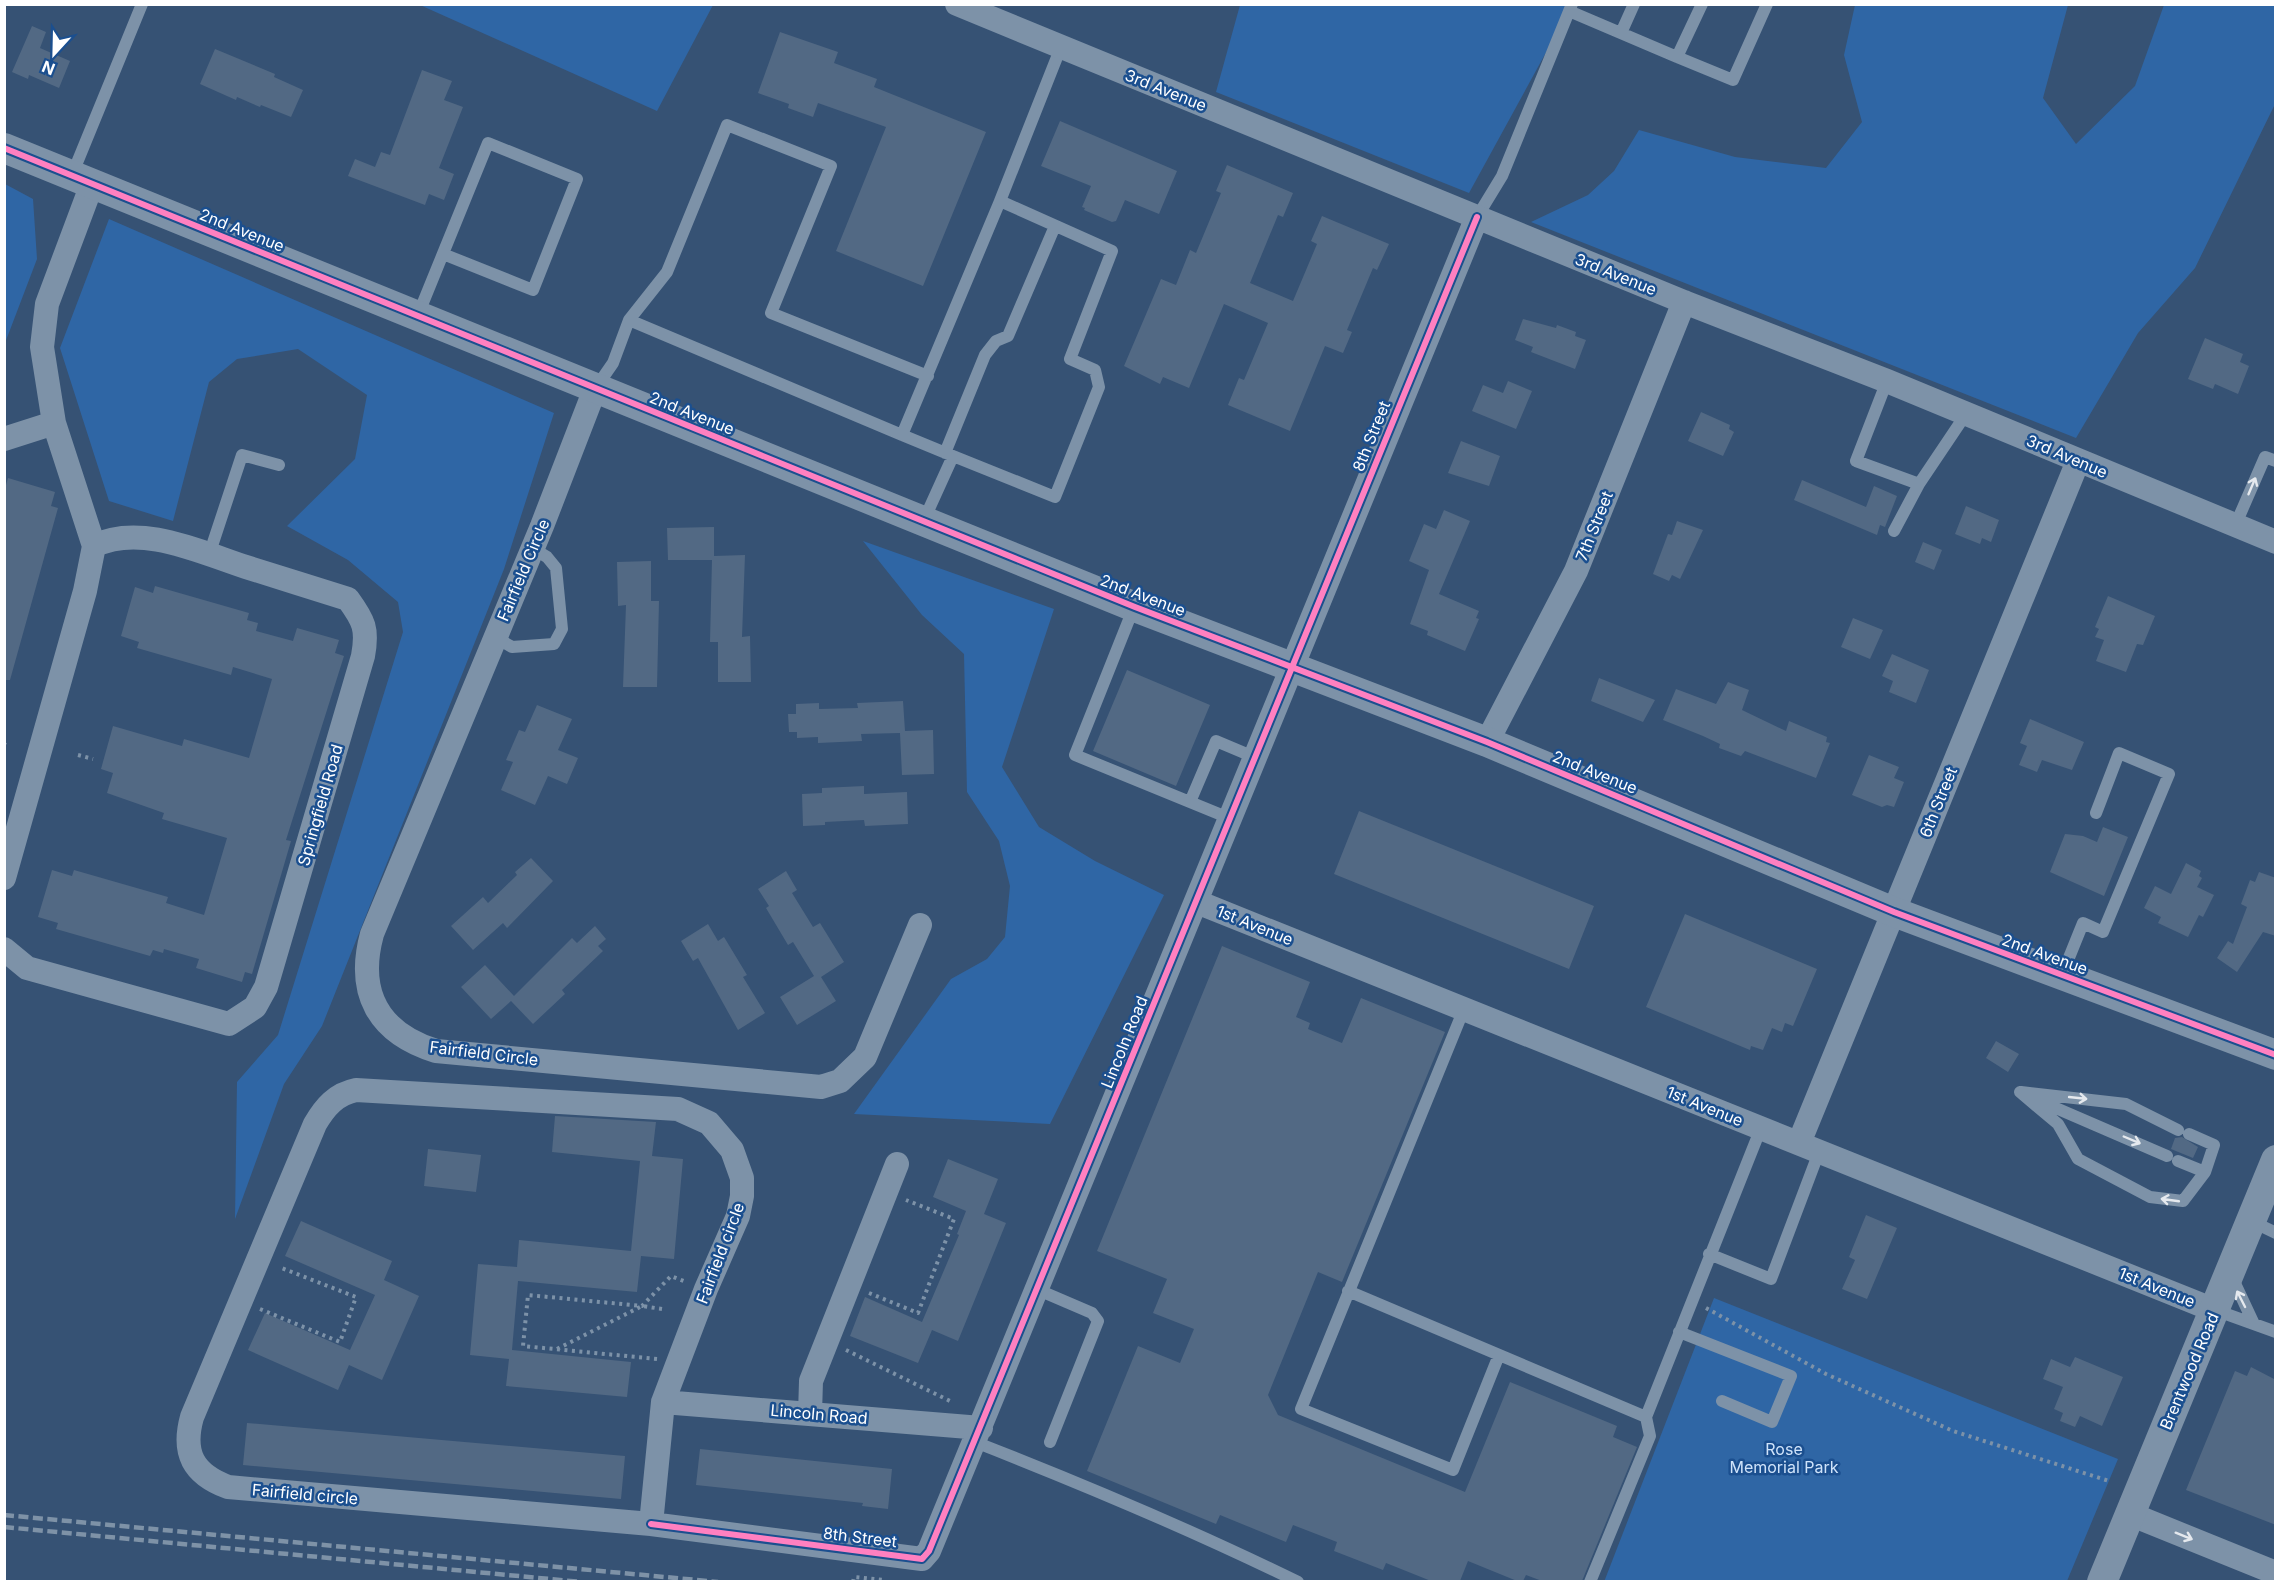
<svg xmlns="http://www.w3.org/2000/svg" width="2280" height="1586" font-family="Inter,sans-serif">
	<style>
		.green { fill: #2f66a5 }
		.building { fill: #526984 }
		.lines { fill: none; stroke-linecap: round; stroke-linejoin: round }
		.path { stroke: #7d92a8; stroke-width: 4; stroke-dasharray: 3 4.5; stroke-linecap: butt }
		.service { stroke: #7d92a8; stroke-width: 12 }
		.minor { stroke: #7d92a8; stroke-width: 24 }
		.tertiary { stroke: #7d92a8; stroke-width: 30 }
		.rail { stroke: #7e92a7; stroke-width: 4.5; stroke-dasharray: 10 4.5; stroke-linecap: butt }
		.cycleway-casing { stroke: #1b4f8f; stroke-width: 10 }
		.cycleway { stroke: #ff80c0; stroke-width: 6 }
		.oneway { stroke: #e5e9ee }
		.labels { text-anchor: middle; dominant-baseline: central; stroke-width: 5; stroke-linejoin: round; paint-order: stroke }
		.street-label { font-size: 16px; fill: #fff; stroke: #1b4f8f }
		.park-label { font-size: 16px; fill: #cfe3fa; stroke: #1b4f8f }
	</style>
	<rect width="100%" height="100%" fill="#365274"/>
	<path class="green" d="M420 5H713L657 111Z
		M1240 5H1572L1469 193 1216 92Z
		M1855 5H2068L2043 98 2076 144 2135 86 2164 5H2275V104L2195 268 2138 333 2076 438 1531 222 1588 195 1614 171 1639 130 1735 157 1826 168 1862 122 1844 55Z
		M5 184 33 199 37 259 5 343Z
		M109 219 554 413 504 569 322 1026 284 1084 235 1219 237 1082 278 1035 403 632 398 602 348 560 287 526 355 459 367 395 298 349 237 359 209 382 173 521 109 501 60 348Z
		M863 541 1054 609 1002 767 1039 827 1095 861 1164 895 1050 1124 854 1114 951 979 987 959 1005 937 1010 886 999 841 967 792 964 654 922 615Z
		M1714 1298 2118 1459 2067 1581 1604 1582Z"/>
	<path class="building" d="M32 26 46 32 40 48 70 61 59 88 29 75 28 79 12 72Z
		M780 32 838 52 834 63 877 79 874 87 986 132 923 286 836 251 886 127 818 103 813 117 788 108 789 104 758 93Z
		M215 49 275 74 274 77 303 90 291 117 261 105 260 107 237 97 236 100 200 84Z
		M422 70 452 81 444 100 463 107 439 168 454 174 444 200 429 194 425 205 348 176 355 159 375 167 381 152 390 155Z
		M1060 121 1177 171 1159 214 1125 200 1116 221 1112 222 1084 210 1085 208 1082 207 1091 186 1041 166Z
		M1227 165 1293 193 1283 217 1278 215 1250 283 1293 301 1317 244 1311 241 1322 216 1389 244 1377 270 1373 268 1347 330 1352 332 1343 353 1325 346 1290 431 1228 405 1239 378 1244 380 1268 323 1224 304 1189 388 1163 377 1160 384 1124 366 1161 279 1176 285 1190 250 1196 253 1221 193 1216 191Z
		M1523 319 1556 328 1557 325 1576 332 1575 336 1586 340 1575 369 1531 352 1533 347 1515 340Z
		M2205 338 2243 354 2240 362 2249 366 2238 394 2215 384 2213 389 2188 379Z
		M1508 381 1532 391 1516 429 1472 411 1483 385 1503 393Z
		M1701 412 1730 425 1729 429 1734 432 1723 456 1688 441Z
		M1461 441 1500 456 1489 486 1448 473Z
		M8 478 55 492 51 506 58 508 10 680H4V492Z
		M1802 480 1866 507 1874 486 1897 496 1885 527 1880 525 1877 535 1794 500Z
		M1966 506 1999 520 1991 542 1982 538 1980 544 1955 534Z
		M1444 510 1470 521 1439 594 1479 611 1476 618 1479 619 1465 651 1427 635 1428 631 1410 624 1429 570 1409 561 1424 524 1436 529Z
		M1677 521 1703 530 1680 579 1672 575 1669 581 1653 574 1668 534 1672 535Z
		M714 527V556L745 555 742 637 750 636 751 682H718V642H710L712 560H668L667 528Z
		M1923 542 1942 550 1934 570 1915 562Z
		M651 561V601H659L657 687H623L626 605 618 606 617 562Z
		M155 586 249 613 247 620 258 623 256 631 293 641 297 628 339 640 335 653 344 656 286 840 291 841 252 974 245 972 242 982 196 968 199 959 164 949 163 953 153 950 150 956 56 929 58 923 38 917 52 870 72 876 74 870 168 897 166 903 204 915 227 838 162 819 164 813 107 793 113 773 101 769 113 726 182 746 184 739 249 758 272 679 233 667 231 675 137 648 139 642 121 636 135 587 153 593Z
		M2108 596 2155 616 2143 645 2137 644 2126 672 2096 661 2104 640 2095 637 2099 629 2095 627Z
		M1853 618 1883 630 1870 659 1841 647Z
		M1892 654 1929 670 1916 703 1889 692 1893 681 1882 676Z
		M1127 670 1210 705 1176 786 1093 751Z
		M1599 678 1655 700 1643 722 1591 701Z
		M1728 682 1749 690 1742 710 1786 731 1789 721 1827 737 1826 742 1830 743 1816 778 1745 751 1741 756 1719 748 1720 744 1703 736 1663 720 1676 689 1716 704Z
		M903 701 905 731 933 730 934 774 902 775 900 733 861 734 862 741 818 743V737L797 738V732H789L788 714H796V704L819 703V709L858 708 857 703Z
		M537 705 572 719 558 750 578 758 567 784 548 776 535 805 501 790 513 762 506 760 519 730 525 732Z
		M2030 719 2084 742 2072 770 2042 760 2037 772 2019 765 2027 746 2020 743Z
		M1869 755 1899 767 1894 778 1904 782 1894 807 1887 805 1882 807 1852 795Z
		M864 786V794L907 792 908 824 865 826 864 820 825 822V825L803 826 802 794 822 793V788Z
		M1359 811 1594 906 1569 969 1334 874Z
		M2103 827 2128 837 2104 896 2050 872 2065 834 2083 836 2097 842Z
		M531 858 553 881 507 928 503 923 473 950 451 926 483 897 488 903 517 875 515 872Z
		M2186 863 2201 871 2199 876 2202 878 2197 887 2214 895 2203 917 2199 915 2188 937 2158 923 2161 917 2144 908 2155 886 2171 894Z
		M786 871 797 890 792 893 813 927 820 923 844 962 821 977 836 1001 797 1025 780 997 814 976 793 942 788 945 766 908 769 906 758 889Z
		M2259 872 2276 878V936L2263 932 2237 972 2217 958 2228 941 2233 944 2247 907 2241 904 2250 880 2255 882Z
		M1685 914 1817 969 1793 1026 1785 1023 1782 1032 1772 1028 1763 1050 1751 1046 1750 1050 1646 1007Z
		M708 924 718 941 724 937 747 975 743 977 765 1013 738 1030 698 958 693 961 681 941Z
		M595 926 606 939 598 946 603 951 562 990 565 994 533 1024 511 1001 491 1019 461 987 485 965 514 996 572 938 577 943Z
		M1222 946 1310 982 1296 1017 1310 1023 1308 1029 1342 1043 1361 998 1445 1032 1342 1282 1318 1272 1268 1395 1278 1415 1465 1492 1510 1382 1617 1426 1613 1437 1637 1447 1582 1581H1542L1526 1575 1523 1581H1517L1468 1561 1460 1581H1431L1386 1563 1383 1570 1334 1551 1337 1542 1293 1525 1286 1542 1220 1515 1216 1524 1087 1471 1138 1346 1180 1363 1194 1329 1153 1313 1167 1279 1097 1251Z
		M1996 1041 2019 1054 2008 1072 1986 1058Z
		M555 1116 656 1122 652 1156 683 1159 674 1259 641 1256 637 1292 518 1281 512 1350 631 1362 627 1397 506 1386 509 1359 470 1355 478 1264 517 1267 519 1240 631 1251 640 1161 552 1152Z
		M2182 1137 2198 1147 2193 1158 2171 1149 2175 1138Z
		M428 1149 481 1155 476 1192 424 1186Z
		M948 1159 998 1179 984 1214 1006 1223 958 1341 932 1330 918 1363 850 1336 865 1297 922 1322 959 1235 957 1234 966 1211 933 1197Z
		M1866 1215 1897 1228 1867 1299 1842 1289 1855 1260 1849 1257Z
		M301 1221 392 1261 384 1280 419 1296 382 1380 349 1365 338 1390 248 1350 265 1313 350 1350 375 1295 285 1256Z
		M2075 1357 2123 1377 2102 1426 2080 1416 2075 1427 2060 1421 2063 1413 2054 1409 2063 1387 2043 1379 2051 1359 2070 1367Z
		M2251 1367 2276 1380V1525L2186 1490 2235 1371 2247 1376Z
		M247 1423 625 1456 621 1499 243 1465Z
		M700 1449 892 1469 888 1509 862 1506 863 1503 696 1485Z"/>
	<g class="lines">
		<path class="path" d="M4 744 6 745
			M78 755 93 759
			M869 1293 918 1313 954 1219 906 1200
			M1706 1308 1826 1374 1953 1431 2109 1481
			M260 1309 340 1342 356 1297 279 1267
			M557 1349 642 1306 662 1309
			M846 1350 952 1402
			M657 1359 523 1346 528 1295 642 1306 671 1276 686 1282
			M853 1582 854 1577 884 1580"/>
		<path class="service" d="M1569 11 1677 57 1702 4
			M1621 33 1634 4
			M1677 57 1733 80 1767 4
			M72 175 142 4
			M1000 201 1061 47
			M1477 217 1502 176 1572 4
			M418 315 488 143 577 179 533 290 443 254
			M629 320 667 272 727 125 831 166 771 313 928 376
			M1887 381 1856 461 1919 484 1966 414
			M595 389 613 363 629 320 902 435
			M945 453 985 355 996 341 1008 336 1055 226
			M924 520 953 456 1055 497 1099 387 1095 370 1070 359 1112 251 1000 201 902 435 953 456
			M2235 526 2265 457 2276 461
			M1894 531 1919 484
			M209 555 242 455 279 465
			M1134 607 1075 755 1229 818
			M495 637 512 647 554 644 562 629 556 568 547 557 532 548
			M1190 802 1216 741 1254 757
			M2062 975 2083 923 2103 932 2169 774 2119 753 2096 813
			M1464 1009 1301 1409 1453 1470 1499 1355
			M2020 1092 2058 1124 2078 1159 2150 1197 2183 1201 2205 1172 2178 1161
			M2021 1092 2126 1104 2178 1130
			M2035 1099 2167 1156
			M2189 1134 2214 1145 2205 1172
			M2251 1221 2276 1233
			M1709 1254 1771 1279 1819 1152
			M2233 1279 2254 1324
			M1036 1289 1092 1313 1098 1321 1050 1442
			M1348 1291 1646 1417
			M2215 1310 2276 1332
			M1679 1332 1791 1376 1772 1422 1722 1401
			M975 1442C1085 1485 1192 1530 1298 1582
			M1590 1582 1650 1436 1646 1417 1761 1128"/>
		<path class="minor" d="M957 4 1684 302 1887 381 2276 542
			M595 389 542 526 372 934C356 993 378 1033 436 1051L821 1087 840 1081 865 1057 920 925
			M4 439 54 423
			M1487 742 1576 571 1684 302
			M4 878 85 591 94 546 54 423 42 347 47 304 92 184
			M1197 902 2214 1310
			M4 949 27 968 229 1024 255 1007 266 987 363 656C368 629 364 621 348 599 314 588 280 578 246 567 200 552 140 523 94 546
			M356 1090 678 1109 709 1123 732 1150 742 1178V1196L738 1216 706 1289 663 1402 651 1524 228 1487C193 1474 182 1453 192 1417L315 1124C325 1107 336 1094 356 1090Z
			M1799 1143 2078 461
			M663 1402 981 1428
			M810 1414 811 1381 897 1164
			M2130 1514 2276 1573
			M651 1524 922 1559 929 1551 1477 217"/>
		<path class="tertiary" d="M4 148 1135 607 1487 742 1894 912 2276 1055
			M2102 1582 2276 1160"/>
		<path class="rail" d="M4 1515 718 1582
			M4 1527 581 1582"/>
		<g class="cycleway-casing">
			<path id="cycleway" d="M4 148 1135 607 1487 742 1894 912 2276 1055
				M651 1524 922 1559 929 1551 1477 217"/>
		</g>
		<use href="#cycleway" class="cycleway"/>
	</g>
	<defs><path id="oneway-shaft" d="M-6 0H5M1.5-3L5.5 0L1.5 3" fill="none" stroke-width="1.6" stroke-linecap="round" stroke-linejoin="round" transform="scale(1.5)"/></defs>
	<g class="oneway">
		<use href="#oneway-shaft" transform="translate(2252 486) rotate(-67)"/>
		<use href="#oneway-shaft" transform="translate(2078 1098) rotate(6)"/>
		<use href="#oneway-shaft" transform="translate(2132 1140) rotate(23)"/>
		<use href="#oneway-shaft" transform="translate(2170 1200) rotate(-172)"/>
		<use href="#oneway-shaft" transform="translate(2241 1299) rotate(-117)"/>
		<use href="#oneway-shaft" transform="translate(2184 1536) rotate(22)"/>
	</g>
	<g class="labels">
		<g class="street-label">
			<text transform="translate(1166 90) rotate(22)">3rd Avenue</text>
			<text transform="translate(242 230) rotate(22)">2nd Avenue</text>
			<text transform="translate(1616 274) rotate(22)">3rd Avenue</text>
			<text transform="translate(692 413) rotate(22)">2nd Avenue</text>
			<text transform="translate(1371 436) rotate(-68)">8th Street</text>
			<text transform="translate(2067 456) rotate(23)">3rd Avenue</text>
			<text transform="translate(1594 526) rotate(-68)">7th Street</text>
			<text transform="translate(523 570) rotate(-67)">Fairfield Circle</text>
			<text transform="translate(1143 595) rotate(21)">2nd Avenue</text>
			<text transform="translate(1595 772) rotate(22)">2nd Avenue</text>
			<text transform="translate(1938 802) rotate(-68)">6th Street</text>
			<text transform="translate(320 805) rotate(-74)">Springfield Road</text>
			<text transform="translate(1255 925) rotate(22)">1st Avenue</text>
			<text transform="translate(2045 954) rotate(20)">2nd Avenue</text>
			<text transform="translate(1124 1042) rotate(-68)">Lincoln Road</text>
			<text transform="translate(484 1053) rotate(7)">Fairfield Circle</text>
			<text transform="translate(1705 1106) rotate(22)">1st Avenue</text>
			<text transform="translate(720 1253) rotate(-69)">Fairfield circle</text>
			<text transform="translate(2157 1287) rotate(22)">1st Avenue</text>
			<text transform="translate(2189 1371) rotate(-67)">Brentwood Road</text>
			<text transform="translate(819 1414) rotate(5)">Lincoln Road</text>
			<text transform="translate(305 1494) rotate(5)">Fairfield circle</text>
			<text transform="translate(860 1537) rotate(7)">8th Street</text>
		</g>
		<g class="park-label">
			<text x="1784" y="1449">Rose<tspan x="1784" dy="18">Memorial Park</tspan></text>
		</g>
	</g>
	<rect width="2280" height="1586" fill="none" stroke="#ffffff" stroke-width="12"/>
	<g transform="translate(54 54) rotate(202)" stroke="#1b4f8f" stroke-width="4.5" paint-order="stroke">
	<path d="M0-4.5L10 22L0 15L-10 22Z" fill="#ffffff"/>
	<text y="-9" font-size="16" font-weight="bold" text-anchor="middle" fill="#ffffff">N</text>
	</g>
</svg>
